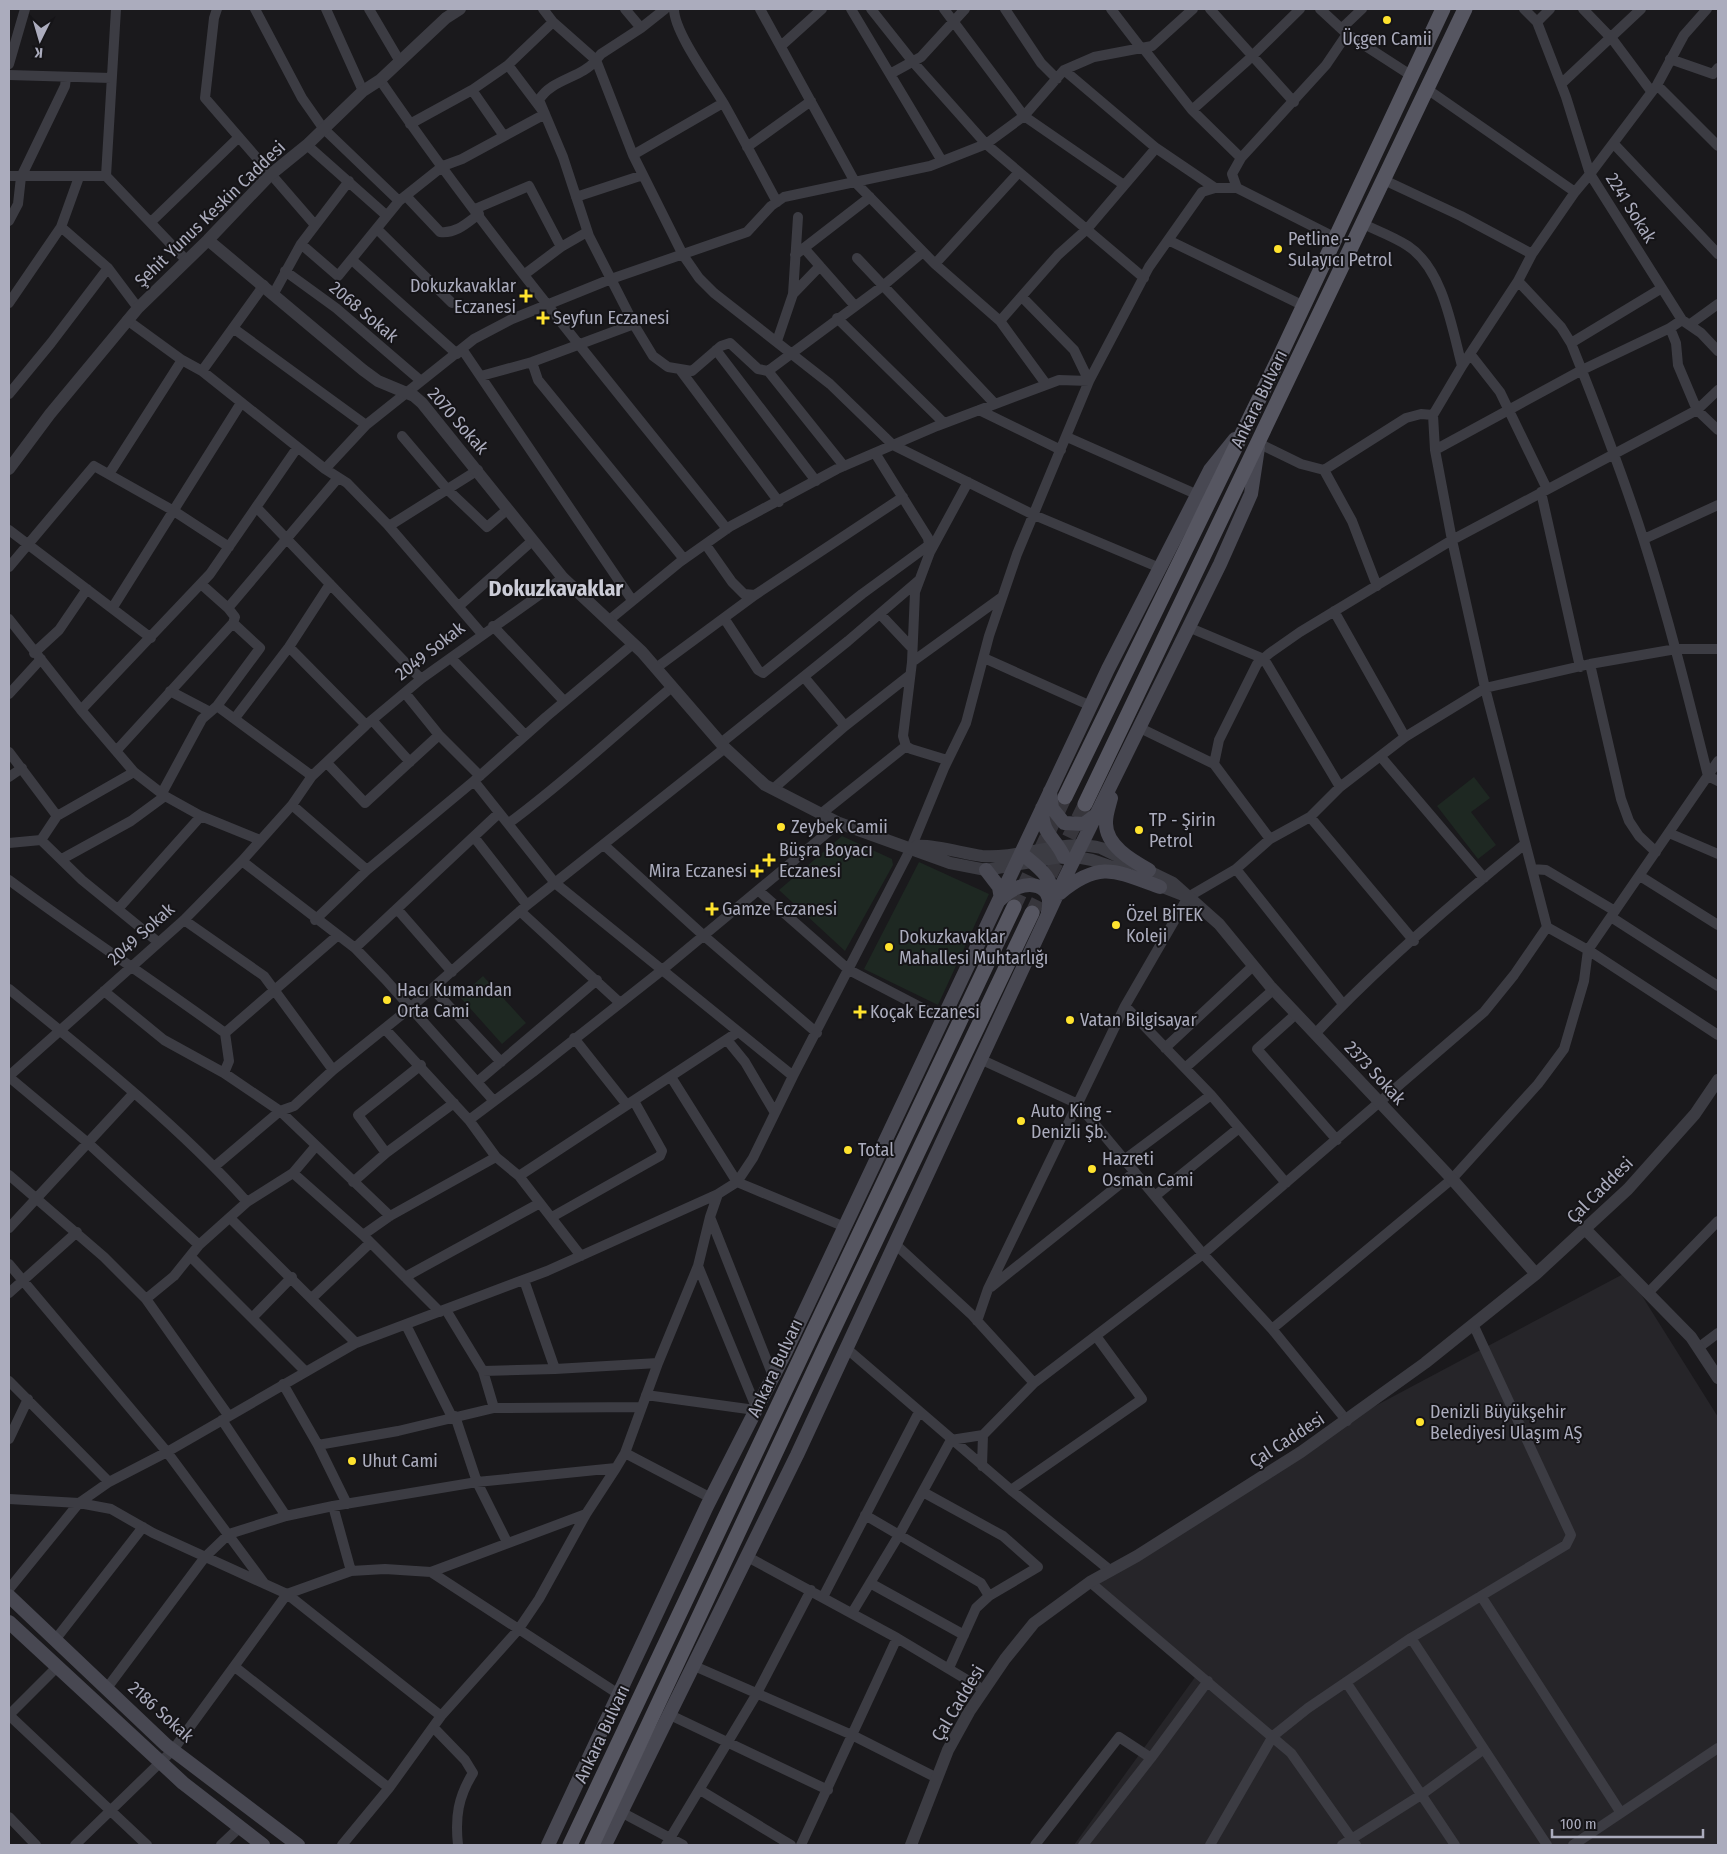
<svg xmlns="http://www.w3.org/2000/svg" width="1727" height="1854" font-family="'Fira Sans Condensed',sans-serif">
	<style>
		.built { fill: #262529 }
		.green { fill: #1e2822 }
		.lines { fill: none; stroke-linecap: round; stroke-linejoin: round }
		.secondary-tunnel { stroke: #37363c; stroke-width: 14; stroke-dasharray: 14 7; stroke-linecap: butt }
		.minor { stroke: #3c3c43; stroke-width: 10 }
		.tertiary { stroke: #3c3c43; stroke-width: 12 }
		.secondary { stroke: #484852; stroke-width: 14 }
		.primary { stroke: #565661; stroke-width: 15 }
		.poi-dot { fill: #ffe32e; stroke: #151417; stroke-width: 2 }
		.labels { text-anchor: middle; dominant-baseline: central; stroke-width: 4; stroke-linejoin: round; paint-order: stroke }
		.poi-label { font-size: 18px; fill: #abacbd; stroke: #151417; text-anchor: start }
		.street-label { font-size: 18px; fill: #abacbd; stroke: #151417 }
		.district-label { font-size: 22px; font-weight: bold; fill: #cccdd8; stroke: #151417 }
	</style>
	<rect width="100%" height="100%" fill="#1a191c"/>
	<path class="built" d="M1627 1272 1718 1417V1845H1074L1198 1673 1090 1582 1347 1421Z"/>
	<path class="green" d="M1474 777 1490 798 1471 812 1496 845 1478 859 1437 806Z
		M842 836 892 859 893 865 845 951 779 890Z
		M919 862 989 894 938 1005 864 969Z
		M483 976 526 1023 502 1044 460 997Z"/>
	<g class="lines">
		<path class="secondary-tunnel" d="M1014 907 1065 797
			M1032 913 1085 804"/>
		<path class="minor" d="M116 9 106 176 187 261
			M217 9 214 18 205 98 315 225
			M255 9 302 98 323 128 399 201
			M326 9 363 91
			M369 9 399 60
			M543 9 553 22 596 60C582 78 551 79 539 100L563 157 589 236 636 328 653 356 668 367 692 371 721 346 730 343 758 369 768 371 884 285 923 252
			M625 9 641 28
			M665 9 641 28 601 54 596 60 633 155 683 255 699 278 714 293 830 384 893 445 1034 515 1160 568
			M674 9C674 32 711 82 724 104 742 136 759 169 777 202
			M760 9 855 182 935 264 1000 321 1046 384
			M851 9 942 161
			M871 9 913 62 986 144 1144 278
			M944 9 1024 116 1124 185
			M1005 9 1041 63 1057 79
			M1111 9 1141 48
			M1210 9 1294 102
			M1320 9 1347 34 1412 76
			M1524 9 1537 22 1566 97 1590 174 1575 192 1532 254 1518 281 1462 366 1433 415 1435 450 1452 540 1485 688 1547 927 1588 950 1718 1035
			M1583 9 1613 40 1651 91
			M1707 9 1684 35 1657 85 1590 174 1682 320 1670 328 1676 343 1678 365 1697 410 1718 390
			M1537 22 1550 9
			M1342 28 1362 9
			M781 46 822 9
			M1143 48 1192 110 1241 158
			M1670 59 1713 74 1718 68
			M9 64 25 9
			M1064 70 1156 148 1215 188
			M890 74 921 57 965 9
			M9 75 111 78
			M380 80C487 236 609 381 727 529
			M1561 84 1641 9
			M1657 85 1718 146
			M1427 89 1575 192
			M472 90 504 136
			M1192 110 1247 61 1300 9
			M410 124 472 90 508 65 553 22
			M1614 144 1718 254
			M307 145 387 216
			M747 147 811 101
			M633 155 723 103
			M9 176H106
			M1384 180 1461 216 1532 254
			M406 196 440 232C456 234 467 223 479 214
			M576 197 643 175
			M475 209 529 186 561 247
			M9 221 18 204 21 177 65 86 66 78
			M152 221 238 138
			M1363 224C1378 231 1394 237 1408 246 1443 269 1452 328 1462 366
			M61 227 108 268 138 308
			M377 229 452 303
			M1336 238 1237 188 1232 174 1241 158 1326 65 1347 34
			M1168 240 1304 306
			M301 244 338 276 399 201 443 166 462 159 545 114 508 65
			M804 248 855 306
			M795 255 870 197
			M857 258 995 404
			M352 260 457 354
			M935 264 1019 172
			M285 271 336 308 421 381
			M525 274 561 247 587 232
			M1518 281 1561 327 1571 343C1597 408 1622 472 1643 538 1668 616 1688 696 1708 776L1718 781
			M274 293 301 244 349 181
			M793 294 820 266
			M9 303 61 227 79 177
			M837 318 944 423
			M127 320 182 360 202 371 325 469 347 483 387 524 482 634
			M1682 320 1701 333 1718 351
			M1000 321 1058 255 1087 229 1156 148
			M1689 325 1718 304
			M233 328 366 425
			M777 341 793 294 798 217
			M1571 343 1662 288
			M462 349 632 600
			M716 350 816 481
			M1471 355 1500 392 1547 489
			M532 362 538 380 684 559
			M202 371 264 285
			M681 371 779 502
			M768 371 844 466
			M481 376 532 362 634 324
			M9 394 51 343 108 268
			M979 410 1061 450
			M402 436 447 489 487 527 508 509
			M1067 437 1198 495
			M1258 443 1301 464 1324 470 1406 418 1421 414 1433 415
			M1435 450 1582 370 1670 328
			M875 453 928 538 930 552 915 592 912 662 903 736 906 746 911 749 947 760
			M325 469 366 425 474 339 512 319 611 279 747 232 771 206 784 197 930 166 986 144 1024 116 1064 70 1094 57 1152 46 1193 9
			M1324 470 1352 521 1377 586
			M109 474 182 360
			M1541 492 1580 667
			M257 508 421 679
			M389 526 478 470
			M9 530 151 638
			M1644 539 1718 505
			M706 545 732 582 744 594 755 595 903 497
			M930 552 968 482
			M9 567 94 466 174 511 229 547
			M459 606 532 541
			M113 607 241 403
			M228 608 338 478
			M1334 611 1405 737
			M880 614 912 648
			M724 618 758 670 763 673 862 594 929 545
			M9 619 81 710 134 772 165 796 201 816 260 840
			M608 621 680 562 731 526 837 469 937 426 1059 380 1089 381 1149 267 1202 192 1215 188H1237
			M493 626 564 701
			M1188 627 1264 659 1340 787
			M633 644 546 717 474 781 555 883 793 1076
			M289 647 366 725
			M34 653 59 630 87 589
			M451 658 525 735
			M984 658 1091 706
			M912 662 1002 597
			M1590 664 1621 799 1629 821 1639 836 1656 852
			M656 668 755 595
			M804 677 845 726
			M170 691 210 712
			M405 693 439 735 480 776
			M9 694 41 659
			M217 706 312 776
			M81 710 210 574 297 448
			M235 718 289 647 330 584
			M372 720 410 762
			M1140 728 1214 764
			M721 743 848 641 918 581
			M117 750 233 623 235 617 228 608 201 584
			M9 752 57 816
			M1381 757 1484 878
			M327 763 365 803 439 735
			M9 777 22 768
			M773 789 845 726 910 675
			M162 793 202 719 217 706 260 648 233 623
			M292 805 367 870
			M822 813 906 746
			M1310 817 1414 941
			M509 823C566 781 618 732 672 687
			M1669 833 1718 854
			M474 837 527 905
			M1270 839 1214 764 1219 740 1257 664 1270 653 1300 632 1452 540 1697 410 1718 430
			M41 840 57 816 134 772
			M9 843 41 840 82 880 158 942
			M604 845 703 935 817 1033
			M911 848 944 768 966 723 989 636 1017 554 1089 381 1074 350 1022 297
			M62 859 131 821 165 796
			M242 861 355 948 385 979 493 1100
			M1236 869 1343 1004
			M1532 869 1546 870 1615 911
			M1640 876 1718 925
			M9 880C80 933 154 981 225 1033L229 1061 224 1073
			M759 891 849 970 943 1019
			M118 909 201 816
			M397 909 452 972
			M520 911 619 1002
			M1611 917 1718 986
			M184 920 264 976 333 1070
			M315 920 367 870 474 781
			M355 948 499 813
			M9 989C89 1054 179 1126 247 1202
			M433 989 501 1062
			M104 991 164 1040 224 1073 280 1111 390 1216
			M1125 1006 1211 1095 1286 1183
			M1296 1014 1257 1049 1337 1140
			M385 1029 469 1120 496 1157 519 1176 581 1256
			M225 1033 337 936
			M1315 1034C1379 966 1452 903 1525 844
			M574 1038 627 1105
			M727 1040 745 1062 775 1113
			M1165 1048 1253 966
			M980 1059 1078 1104 1203 1254 1272 1329 1347 1421
			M1185 1068 1273 990
			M9 1076 184 920 242 861 292 805 312 776 366 725 421 679 563 578
			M9 1077 88 1143 199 1245
			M671 1077 737 1182 845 1227
			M477 1082 597 980
			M469 1120 533 1072 661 971 839 823
			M386 1153 358 1115 421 1065
			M1124 1160 1211 1095
			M214 1167 280 1111 294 1106 333 1070 410 1008 527 905 725 748
			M293 1173 363 1235 440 1312
			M9 1175 104 1257 146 1299 228 1415
			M519 1176 738 1032
			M353 1182 386 1153 454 1103
			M1155 1196 1239 1128
			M552 1217 660 1156 662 1151 634 1101
			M710 1217 773 1376
			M230 1218 356 1343
			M9 1228 133 1094
			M363 1235 390 1216 496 1157
			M894 1243 971 1314 1034 1383
			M191 1257 305 1371
			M9 1264 167 1452 264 1583
			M698 1266 756 1407
			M405 1277 540 1203
			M524 1280 555 1369
			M991 1287 1135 1172
			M9 1293 77 1232
			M1648 1293 1718 1221
			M313 1297 369 1244
			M146 1299 174 1276 199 1245 247 1202 293 1173 315 1147
			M446 1310 483 1371 494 1408
			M252 1318 292 1277
			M977 1321 988 1289 1125 1006 1188 897 1236 869 1270 839 1310 817 1340 787 1405 737 1485 688 1590 664 1676 649H1718
			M406 1325 452 1417
			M1272 1329 1452 1179 1538 1084 1564 1049 1584 981 1588 950 1718 761
			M846 1348 1011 1490 1111 1571
			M1698 1348 1718 1333
			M483 1371 555 1369 658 1363
			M9 1381 109 1482
			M283 1384 318 1445 347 1504
			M646 1395 755 1410
			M455 1416 477 1482 507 1542
			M222 1420 286 1516
			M9 1439 28 1399
			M318 1445 398 1431 494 1408 641 1407
			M625 1453 711 1498
			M982 1466 983 1435 1034 1383 1203 1254 1484 1012 1514 975 1547 927
			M1011 1490 1142 1399 1096 1336
			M923 1492 1003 1536 1038 1567 989 1596 976 1608 949 1668
			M9 1499 79 1503 109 1482 167 1452 356 1343 547 1271 718 1194
			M333 1506 351 1571
			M865 1515 981 1583 989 1596
			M746 1556 897 1638 984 1690
			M431 1572 620 1695
			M1090 1582 1291 1753 1356 1845
			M870 1583 964 1635
			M9 1589 79 1503 111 1509 153 1533 287 1594 441 1716
			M1481 1596 1621 1813
			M823 1597 919 1412
			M852 1613 899 1535 951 1440 983 1435
			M1411 1638 1547 1845
			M55 1640 143 1527
			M692 1665 852 1735 937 1778
			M235 1667 389 1788
			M1346 1682 1455 1845
			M107 1688 205 1557 229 1534 286 1516 333 1506 477 1482 616 1468
			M668 1714 828 1790
			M9 1715 147 1845
			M9 1715 57 1667
			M434 1728 465 1760 473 1773C458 1797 455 1817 458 1845
			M700 1790 791 1845
			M621 1812 683 1845
			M9 1817 36 1845
			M75 1845 173 1750 287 1594 351 1571 385 1569 431 1572 586 1514
			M221 1845 240 1827
			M342 1845 389 1788 441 1716 518 1630 539 1599 586 1514 616 1468 625 1453 658 1363 698 1266 710 1217 718 1194 737 1182 753 1158 793 1076 910 850
			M666 1845 756 1695 811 1590
			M801 1845 897 1638
			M1035 1845 1119 1737 1151 1758 1208 1681
			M1083 1845 1151 1758
			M1210 1845 1273 1736 1308 1708 1411 1638 1566 1545 1571 1535 1473 1324
			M1342 1845 1421 1795 1484 1749
			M1573 1845 1718 1748"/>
		<path class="tertiary" d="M208 240 363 370 378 381 414 396 422 403 563 578 642 652 725 748 765 785 839 823 950 863 986 870 1055 858 1076 857 1092 860 1124 871
			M9 469 50 414 138 308 208 240 270 175 307 145 363 91 380 80 446 18 460 9
			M917 846C932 844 965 854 982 856 1022 859 1061 838 1101 848L1173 883 1219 924 1270 986 1452 1179 1536 1274
			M1152 883 1188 897
			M1585 1229 1691 1337 1718 1378
			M911 1845 948 1750 969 1712 1005 1659 1034 1623 1090 1582 1137 1556 1301 1452 1425 1363 1536 1274 1628 1189 1695 1114 1718 1080"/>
		<path class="secondary" d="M1050 791 1052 808 1064 823 1084 824 1097 814
			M1111 798C1109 806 1106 814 1106 822 1105 845 1131 860 1149 870
			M1042 808C1042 836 1054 835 1064 857
			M1021 853C1040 869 1052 875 1054 901
			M986 870 999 887 1001 899
			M1060 893C1100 860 1116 871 1160 887
			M1002 898C1019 879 1056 879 1048 912
			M9 1596 166 1745 298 1845
			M9 1622 183 1783 263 1845
			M548 1845 707 1506 786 1351 1108 669 1210 470 1235 439
			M605 1845 797 1455 1061 886 1220 564 1251 494 1258 448"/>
		<path class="primary" d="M1065 797 1280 356 1443 9
			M1085 804 1465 9
			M570 1845 1014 907
			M592 1845 827 1343 1032 913"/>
	</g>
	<g class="poi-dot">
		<circle cx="1387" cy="20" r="5"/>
		<circle cx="1278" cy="249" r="5"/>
		<path d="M523.5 288.5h5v5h5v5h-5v5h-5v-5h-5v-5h5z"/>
		<path d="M540.5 310.5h5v5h5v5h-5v5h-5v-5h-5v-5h5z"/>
		<circle cx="781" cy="827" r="5"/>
		<circle cx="1139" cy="830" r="5"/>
		<path d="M766.5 852.5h5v5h5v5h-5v5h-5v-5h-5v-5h5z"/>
		<path d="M754.5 863.5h5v5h5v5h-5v5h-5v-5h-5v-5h5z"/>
		<path d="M709.5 901.5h5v5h5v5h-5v5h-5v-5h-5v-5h5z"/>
		<circle cx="1116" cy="925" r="5"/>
		<circle cx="889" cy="947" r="5"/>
		<circle cx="387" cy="1000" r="5"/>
		<path d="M857.5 1004.5h5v5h5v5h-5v5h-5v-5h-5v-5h5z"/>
		<circle cx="1070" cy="1020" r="5"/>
		<circle cx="1021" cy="1121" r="5"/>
		<circle cx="848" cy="1150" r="5"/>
		<circle cx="1092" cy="1169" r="5"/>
		<circle cx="1420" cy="1422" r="5"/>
		<circle cx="352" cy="1461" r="5"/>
	</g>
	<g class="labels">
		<g class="poi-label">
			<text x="1387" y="39" text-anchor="middle">Üçgen Camii</text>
			<text x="1288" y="239">Petline -<tspan x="1288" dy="21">Sulayıcı Petrol</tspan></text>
			<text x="516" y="286" text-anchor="end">Dokuzkavaklar<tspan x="516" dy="21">Eczanesi</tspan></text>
			<text x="553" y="318">Seyfun Eczanesi</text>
			<text x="1149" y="820">TP - Şirin<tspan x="1149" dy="21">Petrol</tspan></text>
			<text x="791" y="827">Zeybek Camii</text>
			<text x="779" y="850">Büşra Boyacı<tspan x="779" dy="21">Eczanesi</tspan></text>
			<text x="747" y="871" text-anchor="end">Mira Eczanesi</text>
			<text x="722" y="909">Gamze Eczanesi</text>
			<text x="1126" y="915">Özel BİTEK<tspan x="1126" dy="21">Koleji</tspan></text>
			<text x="899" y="937">Dokuzkavaklar<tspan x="899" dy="21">Mahallesi Muhtarlığı</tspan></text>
			<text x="397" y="990">Hacı Kumandan<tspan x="397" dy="21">Orta Cami</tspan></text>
			<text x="870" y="1012">Koçak Eczanesi</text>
			<text x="1080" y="1020">Vatan Bilgisayar</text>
			<text x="1031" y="1111">Auto King -<tspan x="1031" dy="21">Denizli Şb.</tspan></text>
			<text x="858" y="1150">Total</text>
			<text x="1102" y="1159">Hazreti<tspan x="1102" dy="21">Osman Cami</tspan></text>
			<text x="1430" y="1412">Denizli Büyükşehir<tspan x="1430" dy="21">Belediyesi Ulaşım AŞ</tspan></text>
			<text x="362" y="1461">Uhut Cami</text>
		</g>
		<g class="street-label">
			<text transform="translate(1631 208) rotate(58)">2241 Sokak</text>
			<text transform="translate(210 214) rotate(-44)">Şehit Yunus Keskin Caddesi</text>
			<text transform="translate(364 312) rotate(40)">2068 Sokak</text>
			<text transform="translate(1259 399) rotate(-64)">Ankara Bulvarı</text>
			<text transform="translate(458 421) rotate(49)">2070 Sokak</text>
			<text transform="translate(430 651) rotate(-38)">2049 Sokak</text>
			<text transform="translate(141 934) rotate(-42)">2049 Sokak</text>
			<text transform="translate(1375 1073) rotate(47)">2373 Sokak</text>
			<text transform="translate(1600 1190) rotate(-45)">Çal Caddesi</text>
			<text transform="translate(775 1368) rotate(-65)">Ankara Bulvarı</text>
			<text transform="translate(1287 1440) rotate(-33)">Çal Caddesi</text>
			<text transform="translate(958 1703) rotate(-59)">Çal Caddesi</text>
			<text transform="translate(161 1712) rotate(42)">2186 Sokak</text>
			<text transform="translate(602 1734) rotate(-65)">Ankara Bulvarı</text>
		</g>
		<g class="district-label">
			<text x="556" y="588">Dokuzkavaklar</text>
		</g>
	</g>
	<rect width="1727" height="1854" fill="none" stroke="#abacbd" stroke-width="20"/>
	<g transform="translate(40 40) rotate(185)" stroke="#151417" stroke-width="4" paint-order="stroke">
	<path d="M0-4L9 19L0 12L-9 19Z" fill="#abacbd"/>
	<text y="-8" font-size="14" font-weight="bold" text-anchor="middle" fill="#abacbd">K</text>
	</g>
	<path d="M1552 1829v8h151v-8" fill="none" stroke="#abacbd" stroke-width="2.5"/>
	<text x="1560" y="1829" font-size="15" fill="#abacbd" stroke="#151417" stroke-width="4" paint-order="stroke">100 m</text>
</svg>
